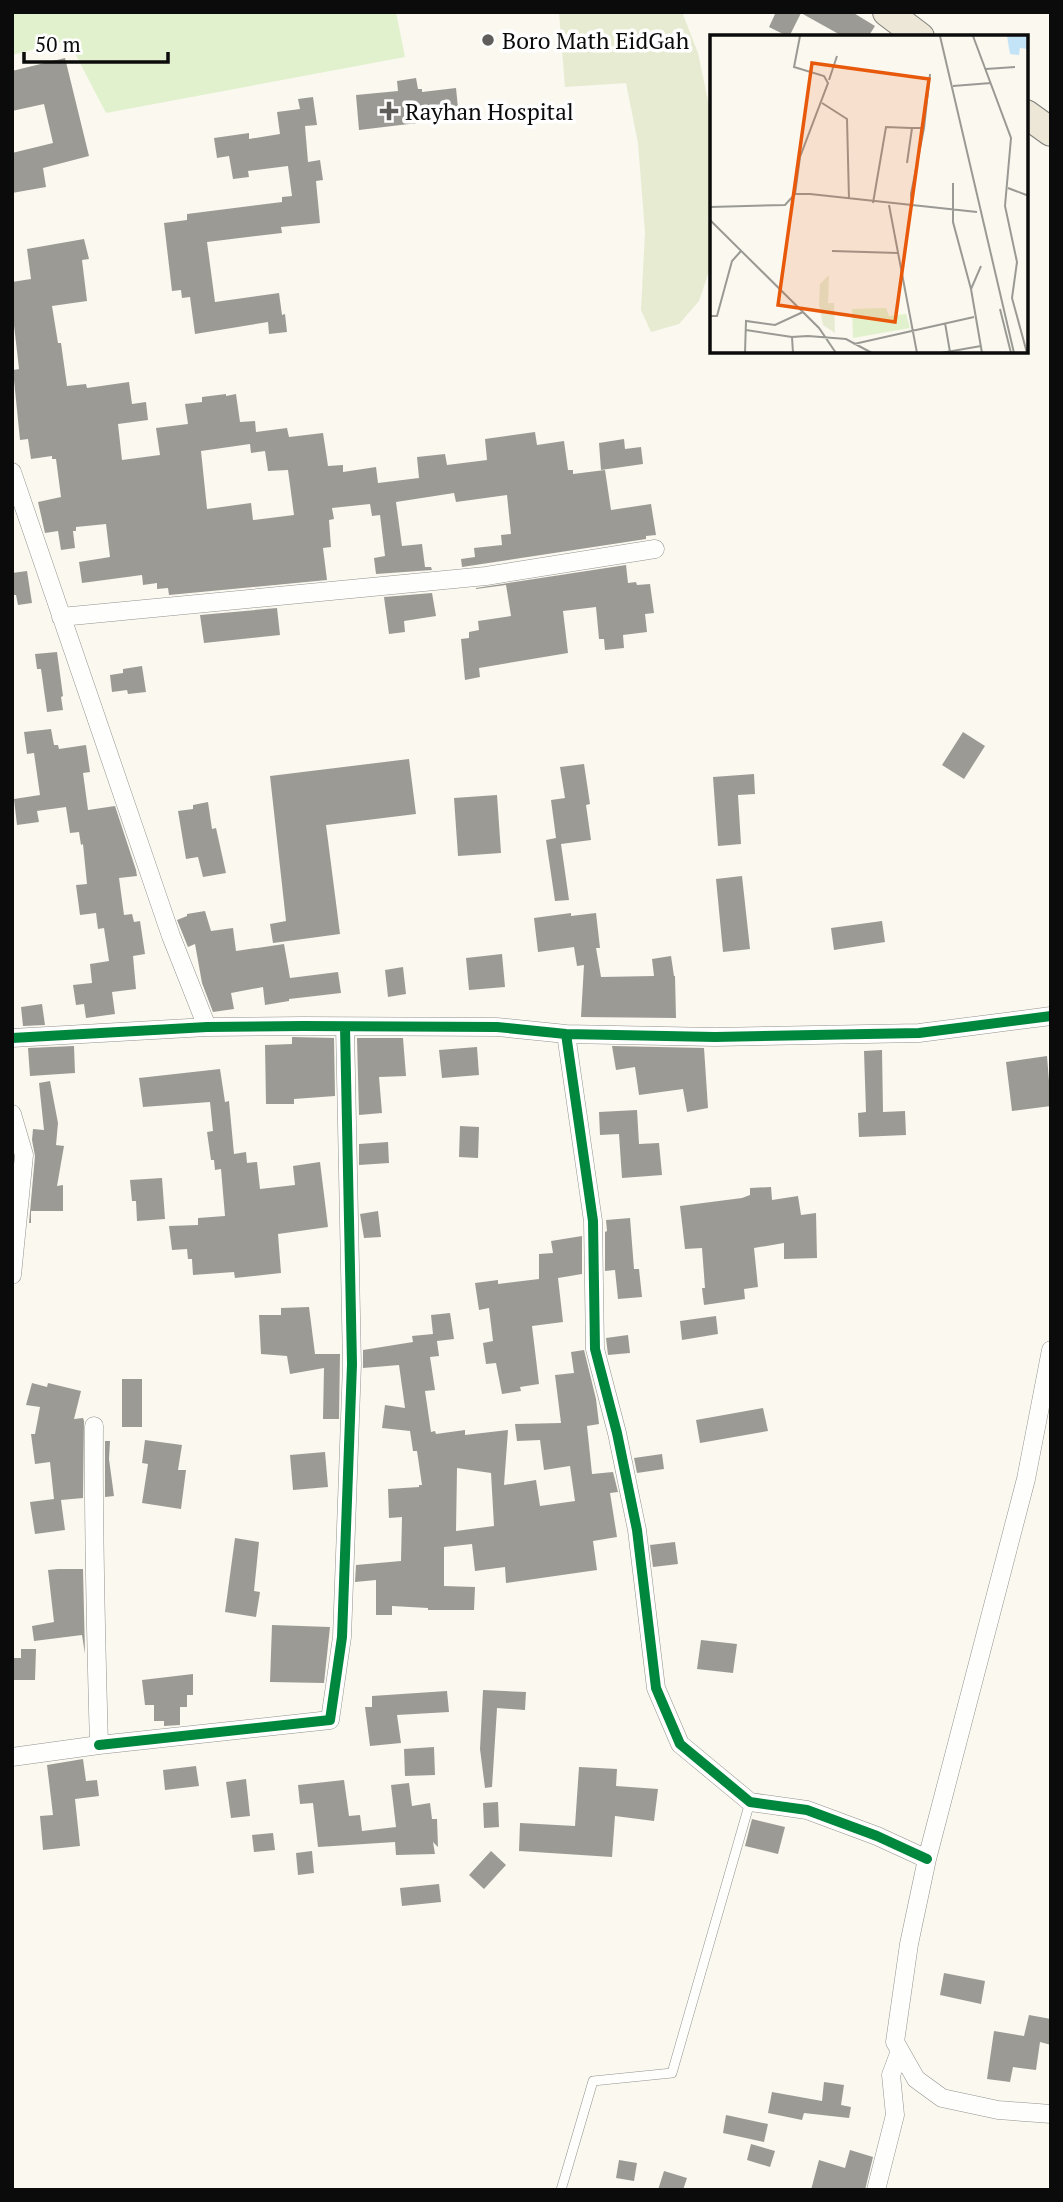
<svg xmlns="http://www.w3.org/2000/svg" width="1063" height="2202" font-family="'PT Serif',serif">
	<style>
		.green { fill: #e2f1cd }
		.cemetery { fill: #e6ebd2 }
		.building { fill: #9c9a95; fill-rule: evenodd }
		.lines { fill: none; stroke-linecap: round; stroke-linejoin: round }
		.lane-casing { stroke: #93928e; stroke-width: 10 }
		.street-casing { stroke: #93928e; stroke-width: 19 }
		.primary-casing { stroke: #807f7b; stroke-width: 30 }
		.lane { stroke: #fefefd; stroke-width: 9 }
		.street { stroke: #fefefd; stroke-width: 18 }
		.primary { stroke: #ece7d6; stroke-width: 28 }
		.cycleway-casing { stroke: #fff; stroke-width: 15 }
		.cycleway { stroke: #00873e; stroke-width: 10 }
		.poi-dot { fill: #5f5e5b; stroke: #fff; stroke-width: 2.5 }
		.labels { text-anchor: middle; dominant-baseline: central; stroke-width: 7; stroke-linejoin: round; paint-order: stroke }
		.poi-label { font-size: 23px; fill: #0b0b0b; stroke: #fff; text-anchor: start }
		.inset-road { fill: none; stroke: #9a9994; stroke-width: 2 }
		.view { fill: #e8590c; fill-opacity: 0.15; stroke: #e8590c; stroke-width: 3.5 }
		.inset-edge { fill: none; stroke: #0b0b0b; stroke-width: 3.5 }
	</style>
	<rect width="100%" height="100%" fill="#faf8ef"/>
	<path class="green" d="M12 12H396L405 57 106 113 68 40 12 55Z"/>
	<path class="cemetery" d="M559 12H682L698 53 711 115V265L699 301 679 324 651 332 641 310 645 232 638 143 626 83 565 87Z"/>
	<path class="building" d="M776 12H852L875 26 868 37H844L801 13 789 37 769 27Z
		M65 58 89 156 43 168 46 187 12 193V153L53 143 44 104 12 111V71Z
		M416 78 418 89H422V92L456 88 459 118 359 130 356 95 398 91 397 81Z
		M313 97 317 125 305 126 308 162 320 160 323 180 316 181 320 223 281 227 282 233 207 242 215 302 279 293 282 315 285 314 287 332 269 334 268 322 195 334 190 297 182 298 181 290 172 291 164 223 187 220V214L282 202V197L292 196 288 166 248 171 249 177 233 179 229 156 217 158 214 138 249 133V139L280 134 277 112 300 109 298 99Z
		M84 239 89 259 82 260 87 301 52 306 58 343H61L67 386 86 384 87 388 129 382 132 404 146 402 148 420 118 424 122 460 160 455 156 428 188 424 185 404 202 402V397L226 394V396L236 394 240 422 255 421 256 432 287 428 289 437 323 433 328 466 343 465V472L376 467 378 483 419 478 417 457 445 454 447 465 487 460 485 439 535 432 537 445 564 441 568 470H573V474L605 470 611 510 651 504 656 535 646 536V539L462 567 461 559 475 557 474 548 502 545 501 535 511 534 507 495 456 502 454 493 396 502 402 546 422 544 425 567H431L432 570 376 574 374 558 385 556 380 515 372 516 370 504 332 508 334 519 329 520 331 547 323 548 327 580 169 595 168 588 157 589V583L143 585 142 575 82 583 79 562 110 557 106 524 76 527V531H73L75 548 61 550 58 531 45 533 38 502 61 497 56 459H52V456L31 459 28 439 20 440 13 370 19 369 14 325H12V282L31 279 27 249ZM250 444 251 453 265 451 268 471 288 470 294 515 253 520 251 503 207 509 201 451Z
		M624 439 625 449 641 447 643 464 601 470 599 443Z
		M626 565 628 583 636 582 637 585 650 584 654 613 645 614 647 632 623 635 624 648 605 650 604 639H599L596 607 563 611 568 653 479 668 480 677 465 680 461 639 469 638V632L479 630 478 621 511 616 506 585 476 589V588Z
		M27 571 32 603 18 605 16 595H12V573Z
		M432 593 436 616 404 621 405 632 389 634 384 597Z
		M277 608 280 635 204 643 200 615Z
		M57 652 63 696 61 697 63 710 47 712 41 669H37L35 654Z
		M142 666 146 692 128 694 127 690 112 692 110 675 123 673V669Z
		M51 729 54 745H58L59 749 86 745 90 772 83 773 88 810 115 806 136 870 137 876 119 878 124 915 132 914 134 922 140 921 145 954 133 956 136 989 112 992 115 1014 86 1018 84 1004 76 1005 73 985 92 983 90 964 109 961 104 928 98 929 96 913 80 915 76 885 87 884 83 844 81 845 79 832 70 833 66 807 37 811 39 822 17 825 14 799 40 795 34 753 27 754 24 732Z
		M963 732 985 746 964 779 942 765Z
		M409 759 416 814 326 825 340 934 273 943 270 924 286 921 270 776Z
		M584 764 590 804 586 805 591 840 561 844 569 900 555 901 546 840 556 838 551 800 565 798 560 767Z
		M754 774 755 794 738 795 741 844 718 846 713 777Z
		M497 795 501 853 458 856 454 798Z
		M208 802 212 829 216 828 226 873 203 877 198 857 186 859 178 811 193 809V805Z
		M742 876 750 949 723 952 716 879Z
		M205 911 211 931 233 928 236 951 284 944 290 978 338 972 341 993 289 999V1001L265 1005 263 987 231 993 234 1009 213 1012 202 983 195 944 188 947 177 920 187 916V914Z
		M571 913V916L596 913 600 948H596L601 977 654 976 652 959 671 956 674 976H675L676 1018 581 1017 584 965 577 966 574 947 538 952 534 918Z
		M882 921 885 942 834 950 831 928Z
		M502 954 505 987 469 990 466 958Z
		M403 967 406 994 388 997 385 970Z
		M42 1004 45 1025 23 1026 21 1007Z
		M292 1037 334 1038 335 1096 294 1099V1104H266L265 1045 292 1044Z
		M357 1038H403L406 1076 379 1077 382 1113 359 1115Z
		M74 1046 75 1073 30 1076 28 1048Z
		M612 1046 704 1048 708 1108 687 1112 683 1089 639 1095 635 1067 616 1070Z
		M477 1047 479 1075 442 1078 439 1050Z
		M882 1050 883 1112 905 1111 906 1135 859 1137 858 1113 866 1112 864 1051Z
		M1047 1056 1051 1106 1012 1111 1006 1062Z
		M220 1069 225 1102 229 1101 234 1154 246 1152 247 1163 257 1162 260 1189 295 1185 293 1166 320 1162 328 1227 278 1234 281 1273 235 1278 234 1272 193 1275 192 1259H188L187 1249 172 1250 169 1226 198 1225V1218L225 1216 221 1169 215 1170 214 1160H211L207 1132 213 1131 210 1102 143 1107 139 1078Z
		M50 1081 58 1123 56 1145 64 1146 57 1186 63 1185V1211H31V1223H29L35 1156 32 1140 33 1129 44 1130 39 1083Z
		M637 1110 639 1144 659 1143 662 1175 622 1178 619 1134 600 1135 599 1112Z
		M460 1126 479 1127 478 1158 459 1157Z
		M388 1142 389 1163 359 1165V1144Z
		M162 1178 165 1219 137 1221 136 1201H132L130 1180Z
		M771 1187 772 1200 798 1196 801 1215 816 1213 817 1258 784 1259V1243L754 1248 758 1287 744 1289 745 1299 704 1305 702 1288H705L702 1248 685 1249 680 1206 742 1198 750 1195V1188Z
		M378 1211 381 1237 364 1238 360 1214Z
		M630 1218 634 1269H639L642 1297 618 1299 615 1270 605 1271V1232L607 1231 606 1220Z
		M582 1236V1274L558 1278 563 1322 532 1326 539 1384 520 1387 521 1391 502 1394 496 1363 486 1364 483 1343 493 1341 489 1308 479 1310 475 1283 498 1280V1284L539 1279V1254L553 1253 551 1241Z
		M309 1307 315 1354H340L339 1419H323L324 1368 290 1374 287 1356 261 1354 259 1315H281V1308Z
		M450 1313 454 1339 437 1341 439 1356 430 1357 435 1390 425 1391 431 1432 435 1431 436 1434 465 1430V1435L508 1430 504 1485 536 1480 540 1506 575 1501 570 1466 544 1470 540 1440 517 1441 515 1424 561 1423 555 1375 574 1373 571 1352 584 1350 596 1399 599 1424 587 1426 592 1474 613 1472 618 1492 610 1493 617 1537 593 1541 597 1570 506 1583 505 1567 475 1571 472 1544 444 1547V1586L475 1587 474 1610H428V1608L392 1606V1615H376V1580L355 1582 356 1565 401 1561 402 1517 389 1518 388 1489 419 1487V1485H422L417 1451H413L410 1431 382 1428 385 1405 405 1408 399 1365 363 1368V1350L413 1342 412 1336 433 1334 431 1315ZM457 1468 491 1473 494 1526 456 1531Z
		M716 1316 718 1334 682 1340 680 1321Z
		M628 1335 630 1353 608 1355 606 1338Z
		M122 1379H142V1427H122Z
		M32 1383 47 1387 48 1383 81 1391 74 1419 83 1418 84 1421 83 1498 61 1500 65 1530 35 1534 30 1502 54 1499 50 1462 35 1464 31 1434H35L40 1407 26 1405Z
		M763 1408 768 1431 700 1443 696 1420Z
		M145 1440 182 1445 178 1470H186L181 1509 142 1503 148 1464 142 1463Z
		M105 1441H110L109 1459 114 1496 105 1497Z
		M325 1452 328 1487 293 1490 290 1455Z
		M662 1454 664 1469 637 1473 634 1458Z
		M235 1538 259 1542 254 1591 260 1592 256 1617 225 1612Z
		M675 1542 678 1564 653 1567 650 1545Z
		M58 1569H83L85 1654 82 1635 34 1641 32 1626 54 1622 48 1570Z
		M272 1625 330 1627 324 1683 270 1682Z
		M701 1640 737 1644 733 1673 697 1669Z
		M21 1649H36L35 1680H13V1658H21Z
		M193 1674V1695H187V1707H180V1725L164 1726V1721H154V1705H145L142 1680Z
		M483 1690 526 1692 525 1710 497 1708 492 1787 485 1788 480 1749Z
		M447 1691 449 1712 397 1715 401 1743 370 1746 365 1707H372V1696Z
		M434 1747 435 1775 405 1776 404 1749Z
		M83 1759 86 1781 97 1780 99 1796 75 1799 80 1846 43 1850 40 1816 53 1815 47 1765Z
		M196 1766 199 1786 165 1790 163 1770Z
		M579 1767 617 1769 616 1786 658 1789 654 1821 615 1816 612 1857 519 1851 520 1823 575 1826Z
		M246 1779 250 1816 231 1818 226 1782Z
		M344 1780 349 1816 360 1815 362 1831 396 1827 391 1785 409 1783 412 1806 430 1803 432 1819H437L438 1847 433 1842 435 1854 396 1855 395 1842 318 1847 313 1803 300 1804 298 1785Z
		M498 1802 499 1827 484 1828 483 1803Z
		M752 1819 785 1827 778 1854 745 1846Z
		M273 1833 275 1850 254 1852 252 1835Z
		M312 1851 314 1873 298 1875 296 1853Z
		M491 1851 506 1865 484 1889 469 1875Z
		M439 1884 441 1902 402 1906 400 1888Z
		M944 1973 985 1981 981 2004 940 1995Z
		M1029 2015 1051 2019V2045L1040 2042 1036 2070 1013 2067 1010 2082 987 2079 994 2031 1024 2036Z
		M824 2082 844 2085 841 2105 851 2107 849 2118 804 2113 802 2120 768 2113 772 2092 822 2101Z
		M726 2115 768 2124 764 2142 723 2133Z
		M751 2144 775 2151 770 2167 747 2160Z
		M850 2150 873 2157 865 2190H811L819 2160 845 2168Z
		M619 2160 637 2163 634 2181 616 2178Z
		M664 2171 687 2178 683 2190H658Z"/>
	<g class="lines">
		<g class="lane-casing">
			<path id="lane" d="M561 2190 593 2081 672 2073 750 1802"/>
		</g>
		<g class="street-casing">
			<path id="street" d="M12 472 171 936 207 1027
				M61 617 486 576 655 549
				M566 1034 593 1221 595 1349 617 1433 637 1530 656 1688 680 1744 750 1802 807 1810 877 1836 927 1859
				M12 1038 207 1027 303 1026 497 1027 566 1034 715 1037 919 1033 1051 1016
				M12 1114 24 1155 12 1275
				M1051 1350 1026 1479 927 1859 909 1944 895 2042 916 2079 942 2098 998 2110 1051 2114
				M99 1745 330 1720 342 1637 352 1364 345 1027
				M12 1757 99 1745C96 1639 93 1533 94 1426
				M876 2190 895 2115 891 2075 900 2051"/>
		</g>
		<g class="primary-casing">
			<path id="primary" d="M887 12 920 37
				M1026 114 1051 132"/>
		</g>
		<use href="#lane" class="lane"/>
		<use href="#street" class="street"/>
		<use href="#primary" class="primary"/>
		<g class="cycleway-casing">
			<path id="cycleway" d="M566 1034 593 1221 595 1349 617 1433 637 1530 656 1688 680 1744 750 1802 807 1810 877 1836 927 1859
				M12 1038 207 1027 303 1026 497 1027 566 1034 715 1037 919 1033 1051 1016
				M99 1745 330 1720 342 1637 352 1364 345 1027"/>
		</g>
		<use href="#cycleway" class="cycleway"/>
	</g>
	<g class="poi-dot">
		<circle cx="488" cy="40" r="7"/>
		<path d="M385.5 100.5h7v7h7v7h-7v7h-7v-7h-7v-7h7z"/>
	</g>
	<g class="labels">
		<g class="poi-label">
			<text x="502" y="40">Boro Math EidGah</text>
			<text x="405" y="111">Rayhan Hospital</text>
		</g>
	</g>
	<g transform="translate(710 35)">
		<rect width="318" height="318" fill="#faf8ef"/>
		<path d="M176 273 179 281 196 279 200 293 143 303 142 274Z" fill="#e2f1cd"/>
		<path d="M119 240 118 268H124L125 298 113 290 109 270 110 249Z" fill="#e6ebd2"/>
		<path d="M297 1H318V14L310 13 309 20 300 19Z" fill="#c3e4f7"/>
		<path class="inset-road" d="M230 1 304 318M263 1 301 103 295 171 307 227 302 263 317 318M276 34 305 32M119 45 127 21M243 51 281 48M112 68 137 84 139 164M197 128 202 93H214L220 39M243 148V187L261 254M298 153 319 161M85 159 90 122 118 48 114 41 84 32 90 1M163 168 176 92 201 93M179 170 207 318M0 172 75 170 85 159H100L267 177M202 172 201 159 214 93M0 185 109 293 126 318M122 216 188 218M271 231 261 254 272 318M290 274 301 318M0 281H7L22 226 31 216M235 288 240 317M36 295 82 302M144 309 264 282M35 318 36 286 65 290 93 277M83 318 82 302 98 301 136 304 162 318M231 318 271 311"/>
		<path class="view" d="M102 28 219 44 185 287 68 270Z"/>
		<rect width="318" height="318" class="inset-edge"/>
	</g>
	<rect width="1063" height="2202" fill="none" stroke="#0b0b0b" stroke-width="28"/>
	<path d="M24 52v10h144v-10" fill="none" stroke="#0b0b0b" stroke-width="3.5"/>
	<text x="35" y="52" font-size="21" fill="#0b0b0b" stroke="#ffffff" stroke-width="5" paint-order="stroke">50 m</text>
</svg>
